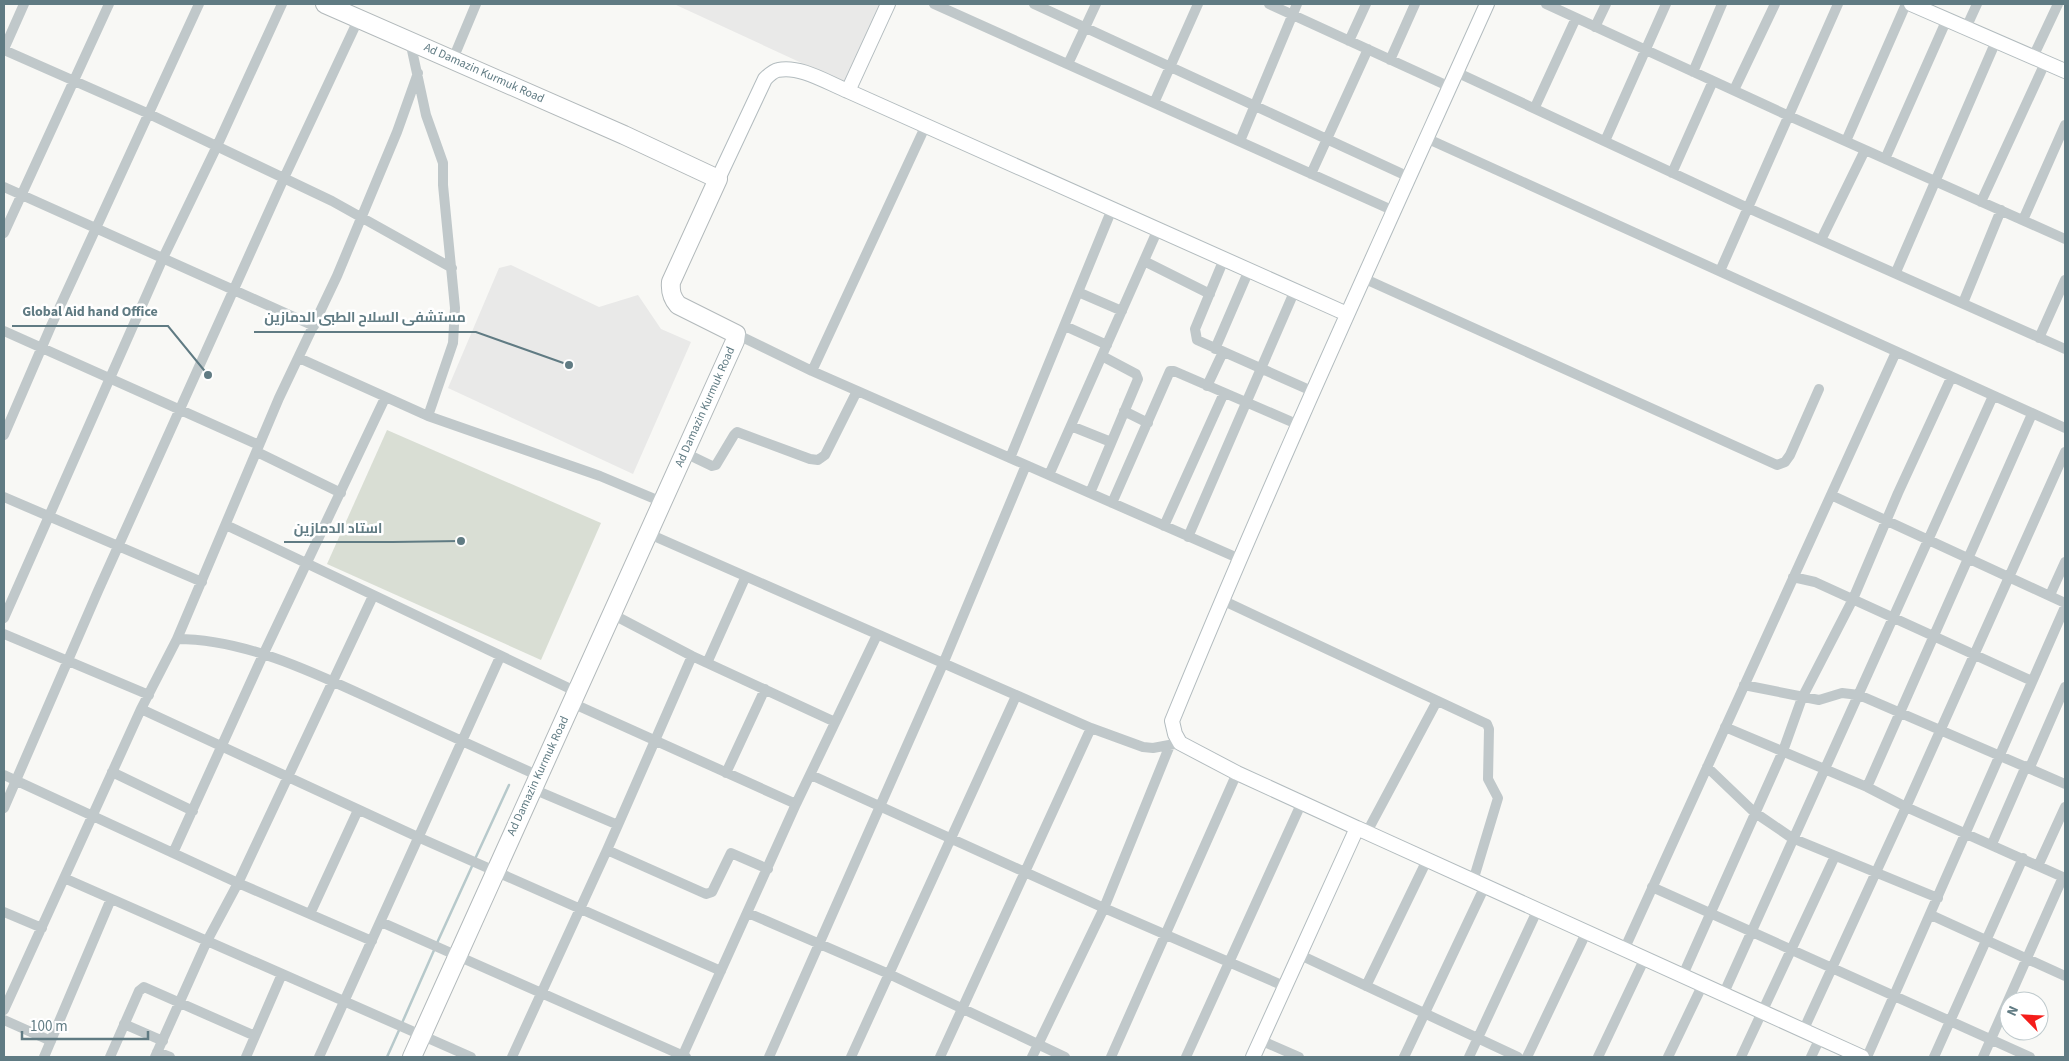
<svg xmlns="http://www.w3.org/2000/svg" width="2069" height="1061" font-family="'Source Sans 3',Cairo,sans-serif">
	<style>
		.built { fill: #e9e9e8 }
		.green { fill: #d9ded4 }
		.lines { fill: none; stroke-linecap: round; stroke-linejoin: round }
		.stream { stroke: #b7c9cb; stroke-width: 2.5 }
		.secondary-casing { stroke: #b3bcbf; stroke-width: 16 }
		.highway-casing { stroke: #b2b9bb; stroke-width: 20 }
		.street { stroke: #c0c8ca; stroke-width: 10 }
		.secondary { stroke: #fff; stroke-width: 14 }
		.highway { stroke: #fff; stroke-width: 18 }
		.labels { text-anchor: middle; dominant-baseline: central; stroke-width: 5; stroke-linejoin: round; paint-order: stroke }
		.street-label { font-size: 12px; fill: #607b83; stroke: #fff }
		.leader { fill: none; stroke: #607b83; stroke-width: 2 }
		.callout-dot { fill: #607b83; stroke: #fff; stroke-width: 2 }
		.callout-label { font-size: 14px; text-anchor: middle; font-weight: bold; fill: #607b83; stroke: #fff; stroke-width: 5; stroke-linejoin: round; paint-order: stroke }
	</style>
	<rect width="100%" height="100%" fill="#f8f8f5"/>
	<path class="built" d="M674 4H880L845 83Z
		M511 265 599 307 638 295 661 329 691 342 633 474 448 388 499 268Z"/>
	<path class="green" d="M387 430 601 523 541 660 327 564Z"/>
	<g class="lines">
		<path class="stream" d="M475 859 509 785
			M437 943 473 864
			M402 1023 435 948
			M387 1057 400 1028"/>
		<g class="secondary-casing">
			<path id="secondary" d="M1911 4 2065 71
				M848 91 1347 314
				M718 179 765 79C768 76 773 71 778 70 800 65 828 83 848 91L888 4
				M1357 828 1237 773 1180 743 1175 734 1172 721C1271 479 1380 242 1487 4
				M1253 1057 1357 828 1862 1057"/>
		</g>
		<g class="highway-casing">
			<path id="highway" d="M325 4 624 135 718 179 671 282C670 292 672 298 678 305L736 334 735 341 412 1057"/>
		</g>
		<path class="street" d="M934 4 1394 211
			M1034 4 1409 177
			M1269 4 1450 87
			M1546 4 1789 116 2065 239
			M1595 27 1606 4
			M1966 28 1977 4
			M410 41 426 115 443 163V185L455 308 453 343 428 416
			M1349 41 1366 4
			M4 49 24 4
			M4 50 147 113 332 201 452 268
			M2033 57 2058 4
			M453 59 476 4
			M1390 60 1415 4
			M1068 64 1096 4
			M1456 72 1748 208 2065 349
			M1693 72 1722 4
			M1734 90 1775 4
			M1154 103 1198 4
			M1535 107 1576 18
			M1426 138 2065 428
			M1240 141 1297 4
			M1605 141 1666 4
			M1846 141 1906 4
			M1885 159 1947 19
			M1672 173 1713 81
			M1311 174 1368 49
			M4 187 314 326
			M1981 202 2045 63
			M2023 220 2065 125
			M4 233 109 4
			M1821 240 1865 150
			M1224 259 1195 329 1197 340 1314 392
			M1144 261 1210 294
			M1720 271 1838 4
			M1896 272 1996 41
			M1363 278 1777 465 1785 462 1790 455 1819 389
			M1078 292 1122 311
			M1963 303 2001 210
			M1065 326 1107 345
			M4 331 259 445
			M736 334 812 371 1240 559
			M2039 338 2065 280
			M1215 349 1249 270
			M299 358 428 416 600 476 662 502
			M812 371 926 125
			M1207 386 1223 352
			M1124 411 1148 423
			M1071 426 1111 442
			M4 435 51 326 199 4
			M257 452 341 493
			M685 453 712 466 716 465 734 435 737 432 810 459 818 460 825 455 857 391
			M1010 458 1112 209
			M1049 475 1158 229
			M1090 493 1138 379 1136 374 1102 356
			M1831 495 2065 603
			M4 497 202 582
			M1112 503 1170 371H1174L1299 425
			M226 525 577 692
			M1164 526 1224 393
			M647 533 1091 728 1143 747 1153 748 1180 743
			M1188 537 1295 290
			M1793 577 1815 582 2032 681
			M2050 595 2065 562
			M1222 600 1487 724 1489 729 1488 779 1498 798 1473 881
			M610 613 692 656 835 722
			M4 618 163 258 217 146 282 4
			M4 634 149 695
			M177 639C251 639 327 679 393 709 442 732 490 754 539 776
			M707 663 745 578
			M1744 685 1819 700 1842 693 1859 695 2065 784
			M572 703 796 804
			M141 709 420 838 721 971
			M1725 727 1867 787 1906 807 2065 452
			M1707 767 1754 812 1792 838 1938 898
			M2030 767 2065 687
			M112 772 193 811
			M726 773 765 689
			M4 775 238 883 372 941
			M811 775 1104 908 1284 986
			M1867 787 2032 414
			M533 789 618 825
			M4 808 98 591 284 178 359 18
			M1367 832 1437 701
			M1992 844 2026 766
			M607 850 706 894 712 892 731 853 768 869
			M173 853 263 655 385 398
			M2038 866 2065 807
			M64 878 471 1057
			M1652 887 2030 1057
			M4 912 42 928
			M748 913 889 974 1065 1057
			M310 914 358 810
			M1931 915 2065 976
			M381 922 686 1057
			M1624 950 1896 352
			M1298 954 1518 1057
			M1682 977 1783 751 1802 698 1853 599 1898 493 1951 378
			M1366 986 1427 860
			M1723 995 1993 396
			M4 1010 141 709 177 639 279 398 337 276 397 132 418 73
			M4 1020 51 1041
			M124 1024 163 1041
			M1803 1031 1906 807 2065 878
			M1260 1040 1299 1057
			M157 1052 170 1057
			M44 1057 111 899
			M110 1057 139 991 144 987 255 1036
			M155 1057 207 941 238 883 373 596
			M246 1057 282 974
			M319 1057 500 657
			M512 1057 607 850 692 656
			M682 1057 796 804 877 635
			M769 1057 943 664 1026 465
			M851 1057 1016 696
			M940 1057 1091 728
			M1032 1057 1104 908 1170 745
			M1111 1057 1237 773
			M1186 1057 1302 802
			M1404 1057 1485 886
			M1469 1057 1537 911
			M1527 1057 1586 933
			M1598 1057 1644 960
			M1668 1057 1702 986
			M1741 1057 1835 856
			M1811 1057 1820 1038
			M1867 1057 2065 607
			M1934 1057 2023 858
			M1983 1057 2063 877"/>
		<use href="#secondary" class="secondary"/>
		<use href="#highway" class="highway"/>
	</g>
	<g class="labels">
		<g class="street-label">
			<text transform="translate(484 73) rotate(24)">Ad Damazin Kurmuk Road</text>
			<text transform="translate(705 407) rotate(-66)">Ad Damazin Kurmuk Road</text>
			<text transform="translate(538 776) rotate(-65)">Ad Damazin Kurmuk Road</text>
		</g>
	</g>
	<path class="leader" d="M208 375L168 326H12M569 365L476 332H254M461 541L393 542H284"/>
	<g class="callout-dot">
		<circle cx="208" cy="375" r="5"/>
		<circle cx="569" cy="365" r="5"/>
		<circle cx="461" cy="541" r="5"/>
	</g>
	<g class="callout-label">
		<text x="90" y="316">Global Aid hand Office</text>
		<text x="365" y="322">مستشفى السلاح الطبى الدمازين</text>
		<text x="338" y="533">استاد الدمازين</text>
	</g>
	<rect width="2069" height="1061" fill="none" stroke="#607b83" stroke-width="10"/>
	<g transform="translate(2024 1016) rotate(294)"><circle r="24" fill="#ffffff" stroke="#bfcacd"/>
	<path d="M0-4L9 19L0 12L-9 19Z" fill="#f41d1a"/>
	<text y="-8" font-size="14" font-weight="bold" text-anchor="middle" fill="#607b83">N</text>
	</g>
	<path d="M22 1031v8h126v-8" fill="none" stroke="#607b83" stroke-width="2.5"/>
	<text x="30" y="1031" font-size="15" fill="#607b83" stroke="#ffffff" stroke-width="4" paint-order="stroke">100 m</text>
</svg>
